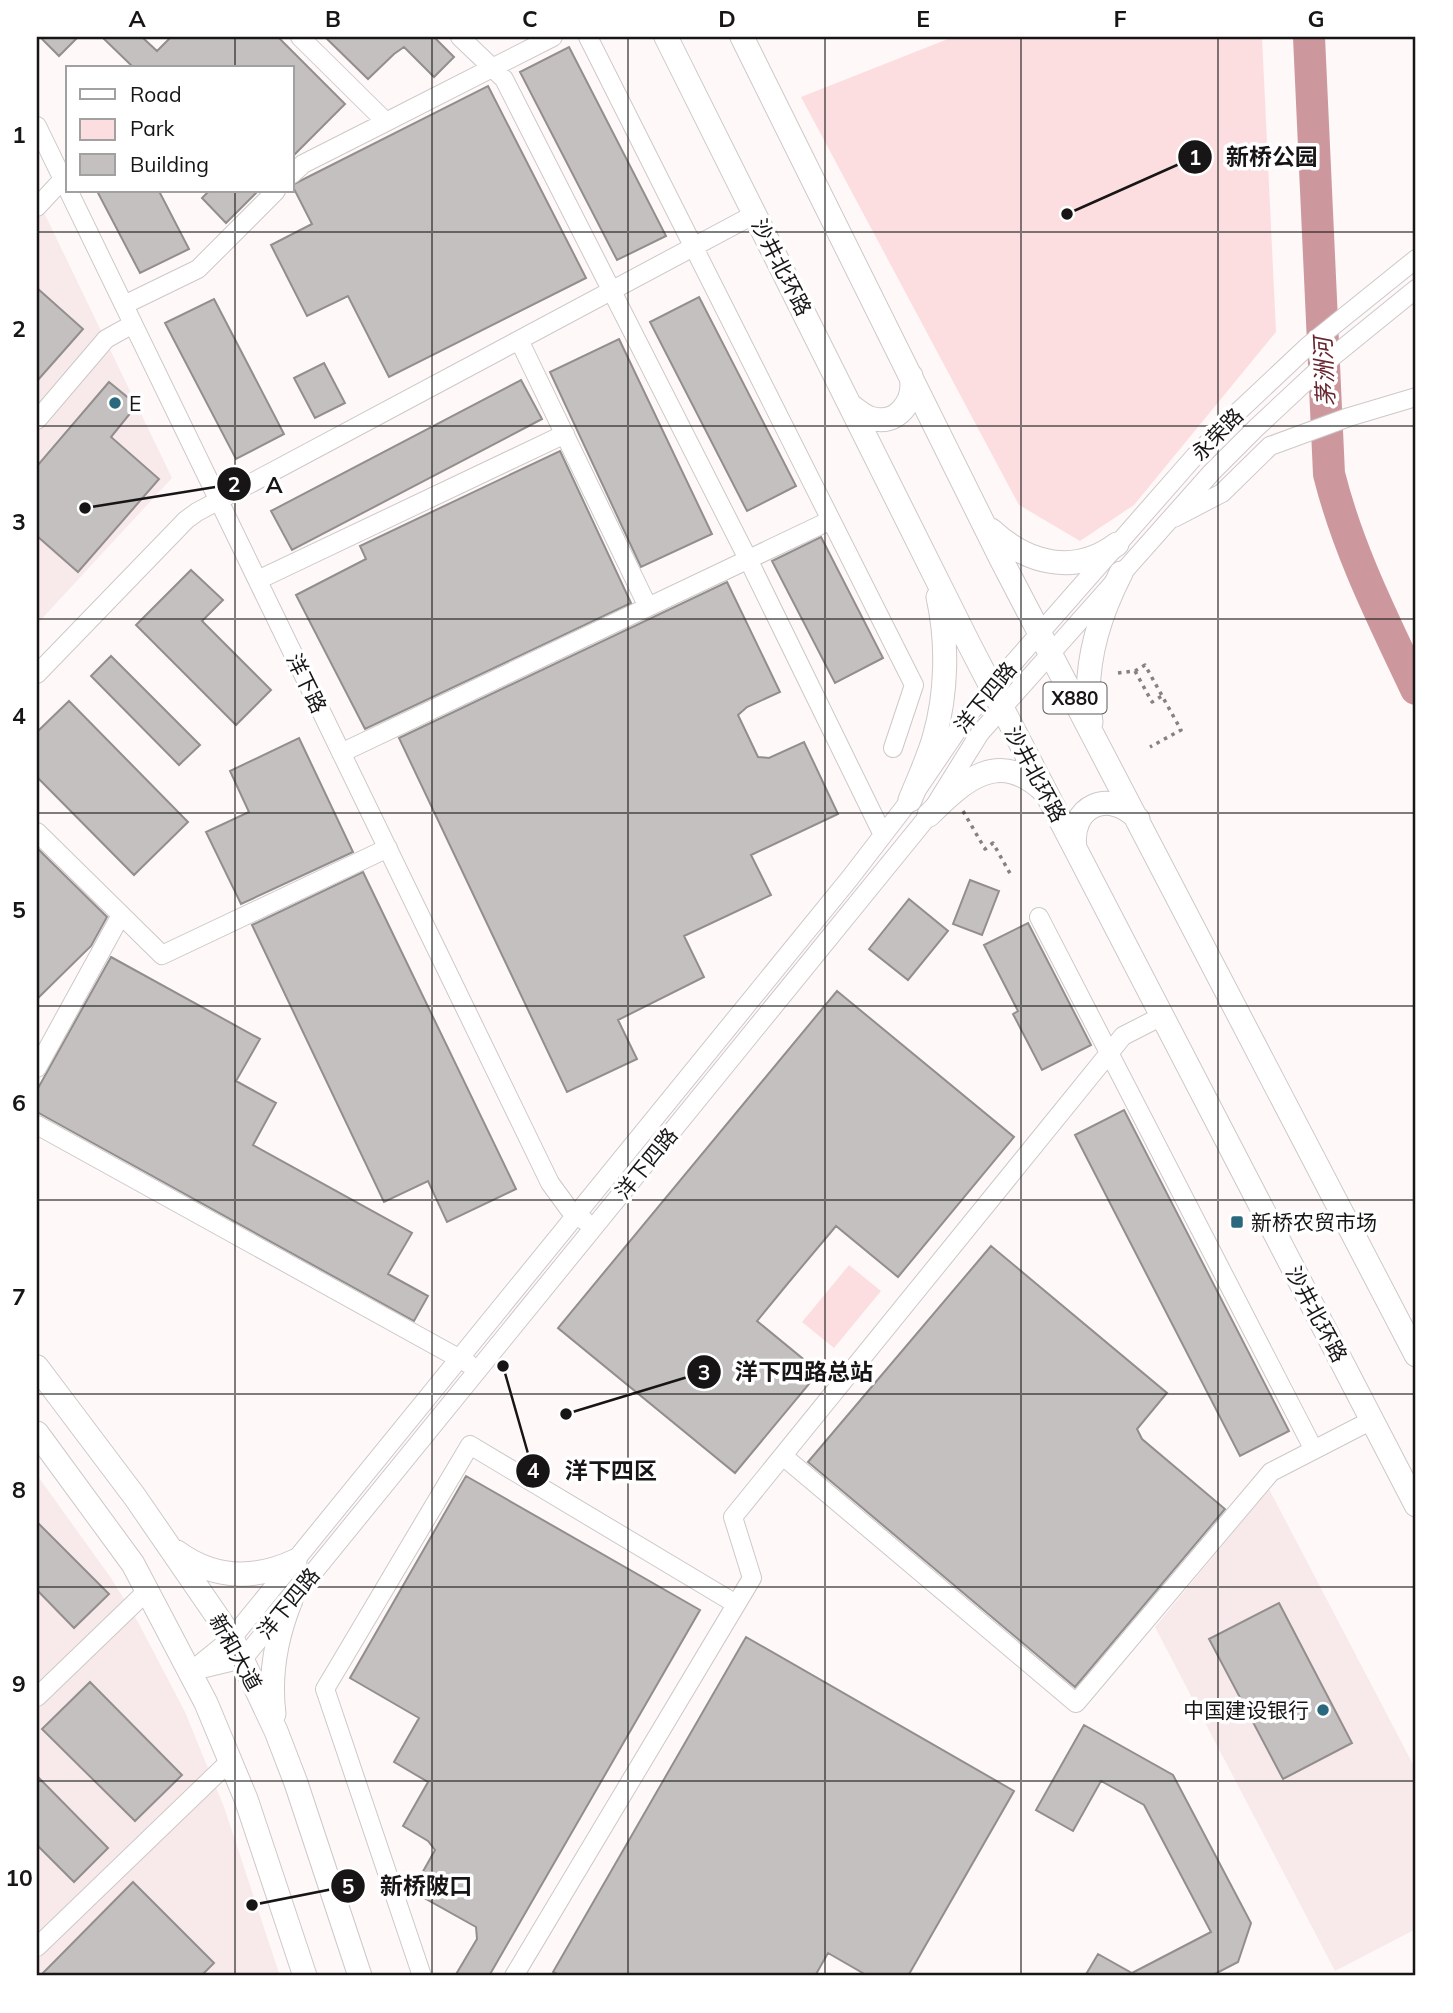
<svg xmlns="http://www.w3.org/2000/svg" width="1453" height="2013" font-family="Mulish,'Noto Sans SC',sans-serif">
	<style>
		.built { fill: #f8eaeb }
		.green { fill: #fddee0 }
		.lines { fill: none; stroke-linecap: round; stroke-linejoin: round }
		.river { stroke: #cd989d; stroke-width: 32 }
		.building { fill: #c5c0c0; stroke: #938e8e; stroke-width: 2 }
		.minor-casing { stroke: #cec8c8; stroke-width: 20 }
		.major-casing { stroke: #cec8c8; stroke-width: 25 }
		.path { stroke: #858282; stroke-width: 3.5; stroke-dasharray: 3.5 5; stroke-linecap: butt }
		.minor { stroke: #fff; stroke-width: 18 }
		.major { stroke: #fff; stroke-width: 23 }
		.grid { fill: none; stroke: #171515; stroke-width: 2; stroke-opacity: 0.55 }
		.poi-dot { fill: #29687d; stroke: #fff; stroke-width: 2.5 }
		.labels { text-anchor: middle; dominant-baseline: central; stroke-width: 7; stroke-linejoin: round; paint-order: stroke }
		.shield { fill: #fff; stroke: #5d5b5b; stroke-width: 2 }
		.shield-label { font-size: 19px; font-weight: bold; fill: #171515 }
		.street-label { font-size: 21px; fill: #171515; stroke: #fff }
		.poi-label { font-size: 21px; fill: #171515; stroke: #fff; text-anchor: start }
		.water-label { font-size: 23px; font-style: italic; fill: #682631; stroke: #fff }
		.leader { fill: none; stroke: #171515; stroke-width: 2.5 }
		.callout-dot { fill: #171515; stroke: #fff; stroke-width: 2.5 }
		.mark-label { font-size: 21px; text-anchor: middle; font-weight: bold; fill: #fff }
		.callout-label { font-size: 23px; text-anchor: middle; font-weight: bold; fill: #171515; stroke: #fff; stroke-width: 7; stroke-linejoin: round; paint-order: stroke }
		.neatline { fill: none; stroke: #171515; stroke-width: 2.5 }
		.grid-label { font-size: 23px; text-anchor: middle; font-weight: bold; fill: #171515 }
	</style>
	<rect width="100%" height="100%" fill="#fef8f8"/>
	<path class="built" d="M37 198 172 478 37 624Z
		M37 1475 111 1578 138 1622 185 1712 224 1807 280 1976H37Z
		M1269 1489 1416 1770V1929L1335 1971 1155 1627Z"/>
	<path class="green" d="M953 37H1262L1276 332 1134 505 1080 541 1019 505 801 97Z
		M849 1265 881 1291 834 1348 802 1322Z"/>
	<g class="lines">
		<path class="river" d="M1309 37 1329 474C1348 550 1383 619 1416 689"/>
	</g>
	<path class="building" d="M40 37H78L59 56Z
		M102 37H142L157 51 171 37H278L345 104 292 157V68H134Z
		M325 37H434L454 57 434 77 404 47 394 54 368 79Z
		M569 47 666 236 617 260 520 72Z
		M488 86 586 278 389 377 348 296 307 316 271 245 312 224 292 185Z
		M97 191H159L189 249 140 273Z
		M209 191H258L226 223 202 198Z
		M37 288 83 329 37 381Z
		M699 297 796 486 747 511 650 322Z
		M214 299 284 434 236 459 165 323Z
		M619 339 712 534 641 567 550 372Z
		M324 363 345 403 315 418 294 378Z
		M521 380 542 419 292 550 271 511Z
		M109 382 137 405 111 437 159 479 78 572 37 536V466Z
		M560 451 631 603 365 729 296 595 366 559 360 546Z
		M821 537 883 658 835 683 772 561Z
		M191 570 223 600 202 621 271 690 236 725 136 625Z
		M727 582 780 692 747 707 738 715 758 757 769 758 804 742 838 814 751 855 771 895 684 936 704 977 618 1020 637 1059 567 1092 399 738Z
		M111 656 200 745 179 765 91 676Z
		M69 701 188 822 134 875 37 777V732Z
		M299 738 353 852 241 904 206 832 249 812 230 771Z
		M37 848 107 917 91 946 37 999Z
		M363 872 516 1189 447 1222 428 1181 384 1202 252 925Z
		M970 880 999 891 982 935 953 924Z
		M909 899 948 931 908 980 869 949Z
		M1028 923 1091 1045 1042 1070 1013 1014 1018 1011 984 945Z
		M111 957 260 1039 236 1081 276 1103 253 1145 412 1233 388 1274 428 1296 414 1321 37 1112V1090Z
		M837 991 1014 1137 898 1277 836 1226 789 1282 757 1321 819 1372 735 1473 558 1328Z
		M1124 1110 1289 1431 1240 1456 1075 1135Z
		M991 1246 1167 1393 1137 1429 1142 1439 1225 1509 1075 1687 808 1462Z
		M466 1476 700 1610 489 1976H455L477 1939 476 1927 412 1891 435 1850 428 1841 403 1826 428 1782 394 1762 419 1718 350 1678Z
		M37 1522 109 1594 74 1628 37 1590Z
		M1279 1603 1352 1743 1283 1779 1209 1639Z
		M746 1637 1014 1791 908 1976H868L828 1953 815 1976H561L553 1972Z
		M90 1682 182 1775 135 1821 42 1729Z
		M1084 1725 1173 1775 1251 1923 1238 1962 1211 1976H1085L1098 1954 1132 1973 1211 1932 1144 1805 1101 1781 1073 1831 1036 1810Z
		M37 1776 108 1848 74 1882 37 1845Z
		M133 1882 214 1963 201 1976H40Z"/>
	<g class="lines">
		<g class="minor-casing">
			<path id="minor" d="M300 37 386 122 553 37
				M460 37 504 79 748 559 883 835
				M588 37 914 685 893 748
				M37 126 550 1183 569 1209 585 1221
				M292 174 303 164 386 122
				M37 207 63 179
				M124 305 198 269 276 191
				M519 340 648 607
				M37 420 106 339 133 324
				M1174 518 1222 493 1270 446 1349 417 1416 397
				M258 580 565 434
				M37 674 186 520 197 512 755 214
				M341 753 831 520
				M37 832 162 955 388 848
				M1039 917 1314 1450
				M37 1068 121 915
				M37 1125 469 1364
				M783 1456 1076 1703 1271 1472 1372 1420
				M197 1670 243 1659 929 815 980 733 1212 472 1256 428 1331 358 1416 289
				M190 1672 232 1638 850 878 910 800 967 716 1195 456 1240 410 1308 346 1416 259
				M37 1697 147 1591
				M37 1947 231 1760
				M422 1976 325 1689 470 1445 736 1604
				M514 1976 752 1578 733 1517 1123 1036 1162 1016"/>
		</g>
		<g class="major-casing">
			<path id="major" d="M666 37 969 644 1416 1505
				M742 37 1001 559 1416 1355
				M851 406C857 410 863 416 870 418 897 427 916 401 911 376
				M991 530C1028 564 1075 576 1117 544
				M1091 722C1082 671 1098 618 1121 573
				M910 800C918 780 928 759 934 738 947 694 948 642 938 597
				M929 815C964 780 999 748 1045 792
				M1075 848C1069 806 1109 788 1138 819
				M37 1367 135 1497 232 1638 276 1731 296 1783 360 1976
				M37 1433 133 1564 206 1703 246 1799 305 1976
				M177 1552C214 1579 254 1580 295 1561
				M274 1714C269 1674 276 1637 291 1600"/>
		</g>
		<path class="path" d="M1135 671 1152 702 1162 696
			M1118 673 1135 671 1145 665 1181 730 1150 747
			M963 811 985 849 993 843 1012 877"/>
		<use href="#minor" class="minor"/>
		<use href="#major" class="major"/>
	</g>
	<path class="grid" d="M235 37V68M432 37V1976M628 37V1976M825 37V1976M1021 37V1976M1218 37V1976M235 191V1976M37 232H1416M37 426H1416M37 619H1416M37 813H1416M37 1006H1416M37 1200H1416M37 1394H1416M37 1587H1416M37 1781H1416"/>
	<g class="poi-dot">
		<circle cx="115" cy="403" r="7"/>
		<rect x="1230" y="1215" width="14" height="14" rx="3.5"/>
		<circle cx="1323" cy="1710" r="7"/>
	</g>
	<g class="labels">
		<rect class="shield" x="1043.5" y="682.5" width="63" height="31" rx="5"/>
		<g class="shield-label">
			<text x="1075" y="698">X880</text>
		</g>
		<g class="street-label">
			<text transform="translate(782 267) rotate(63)">沙井北环路</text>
			<text transform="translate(1217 434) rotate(-46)">永荣路</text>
			<text transform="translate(307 683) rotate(64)">洋下路</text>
			<text transform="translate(985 697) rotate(-51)">洋下四路</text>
			<text transform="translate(1036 774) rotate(62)">沙井北环路</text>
			<text transform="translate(646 1163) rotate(-51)">洋下四路</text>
			<text transform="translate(1317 1314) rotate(62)">沙井北环路</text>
			<text transform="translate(288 1603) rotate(-51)">洋下四路</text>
			<text transform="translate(236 1652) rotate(61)">新和大道</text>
		</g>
		<g class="poi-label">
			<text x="129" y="403">E</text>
			<text x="1251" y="1222">新桥农贸市场</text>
			<text x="1309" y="1710" text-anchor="end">中国建设银行</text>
		</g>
		<g class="water-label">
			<text transform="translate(1324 372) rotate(-93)">茅洲河</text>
		</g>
	</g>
	<path class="leader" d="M1067 214L1195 157M85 508L234 484M566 1414L704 1372M503 1366L533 1471M252 1905L348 1886"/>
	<g class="callout-dot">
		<circle cx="1067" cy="214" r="7"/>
		<circle cx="85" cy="508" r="7"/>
		<circle cx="566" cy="1414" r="7"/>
		<circle cx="503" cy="1366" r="7"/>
		<circle cx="252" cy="1905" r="7"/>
		<circle cx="1195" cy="157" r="18"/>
		<circle cx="234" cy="484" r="18"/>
		<circle cx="704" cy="1372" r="18"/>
		<circle cx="533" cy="1471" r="18"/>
		<circle cx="348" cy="1886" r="18"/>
	</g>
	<g class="mark-label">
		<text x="1195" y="165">1</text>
		<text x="234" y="492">2</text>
		<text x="704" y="1380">3</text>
		<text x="533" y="1478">4</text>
		<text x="348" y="1894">5</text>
	</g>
	<g class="callout-label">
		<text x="1272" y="165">新桥公园</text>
		<text x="274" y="493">A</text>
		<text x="804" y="1380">洋下四路总站</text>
		<text x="611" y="1479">洋下四区</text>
		<text x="426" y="1894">新桥陂口</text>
	</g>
	<rect width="1453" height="2013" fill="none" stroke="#ffffff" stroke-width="77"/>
	<rect x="66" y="66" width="228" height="126" fill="#ffffff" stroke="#a2a1a1" stroke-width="2"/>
	<rect x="80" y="89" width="35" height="10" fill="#ffffff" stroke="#a2a1a1" stroke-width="2"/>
	<text x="130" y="102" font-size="21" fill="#171515">Road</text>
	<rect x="80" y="119" width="35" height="21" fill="#fddee0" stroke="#a2a1a1" stroke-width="2"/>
	<text x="130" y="136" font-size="21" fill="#171515">Park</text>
	<rect x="80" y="154" width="35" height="21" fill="#c5c0c0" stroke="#a2a1a1" stroke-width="2"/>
	<text x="130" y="172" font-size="21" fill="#171515">Building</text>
	<rect x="38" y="38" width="1376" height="1936" class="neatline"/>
	<g class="grid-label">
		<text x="137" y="27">A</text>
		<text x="333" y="27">B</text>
		<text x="530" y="27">C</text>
		<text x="727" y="27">D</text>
		<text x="923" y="27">E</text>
		<text x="1120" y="27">F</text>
		<text x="1316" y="27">G</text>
		<text x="19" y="143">1</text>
		<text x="19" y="337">2</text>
		<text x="19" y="530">3</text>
		<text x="19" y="724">4</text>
		<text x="19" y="918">5</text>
		<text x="19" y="1111">6</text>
		<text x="19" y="1305">7</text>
		<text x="19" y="1498">8</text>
		<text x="19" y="1692">9</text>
		<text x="19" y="1886">10</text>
	</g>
</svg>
